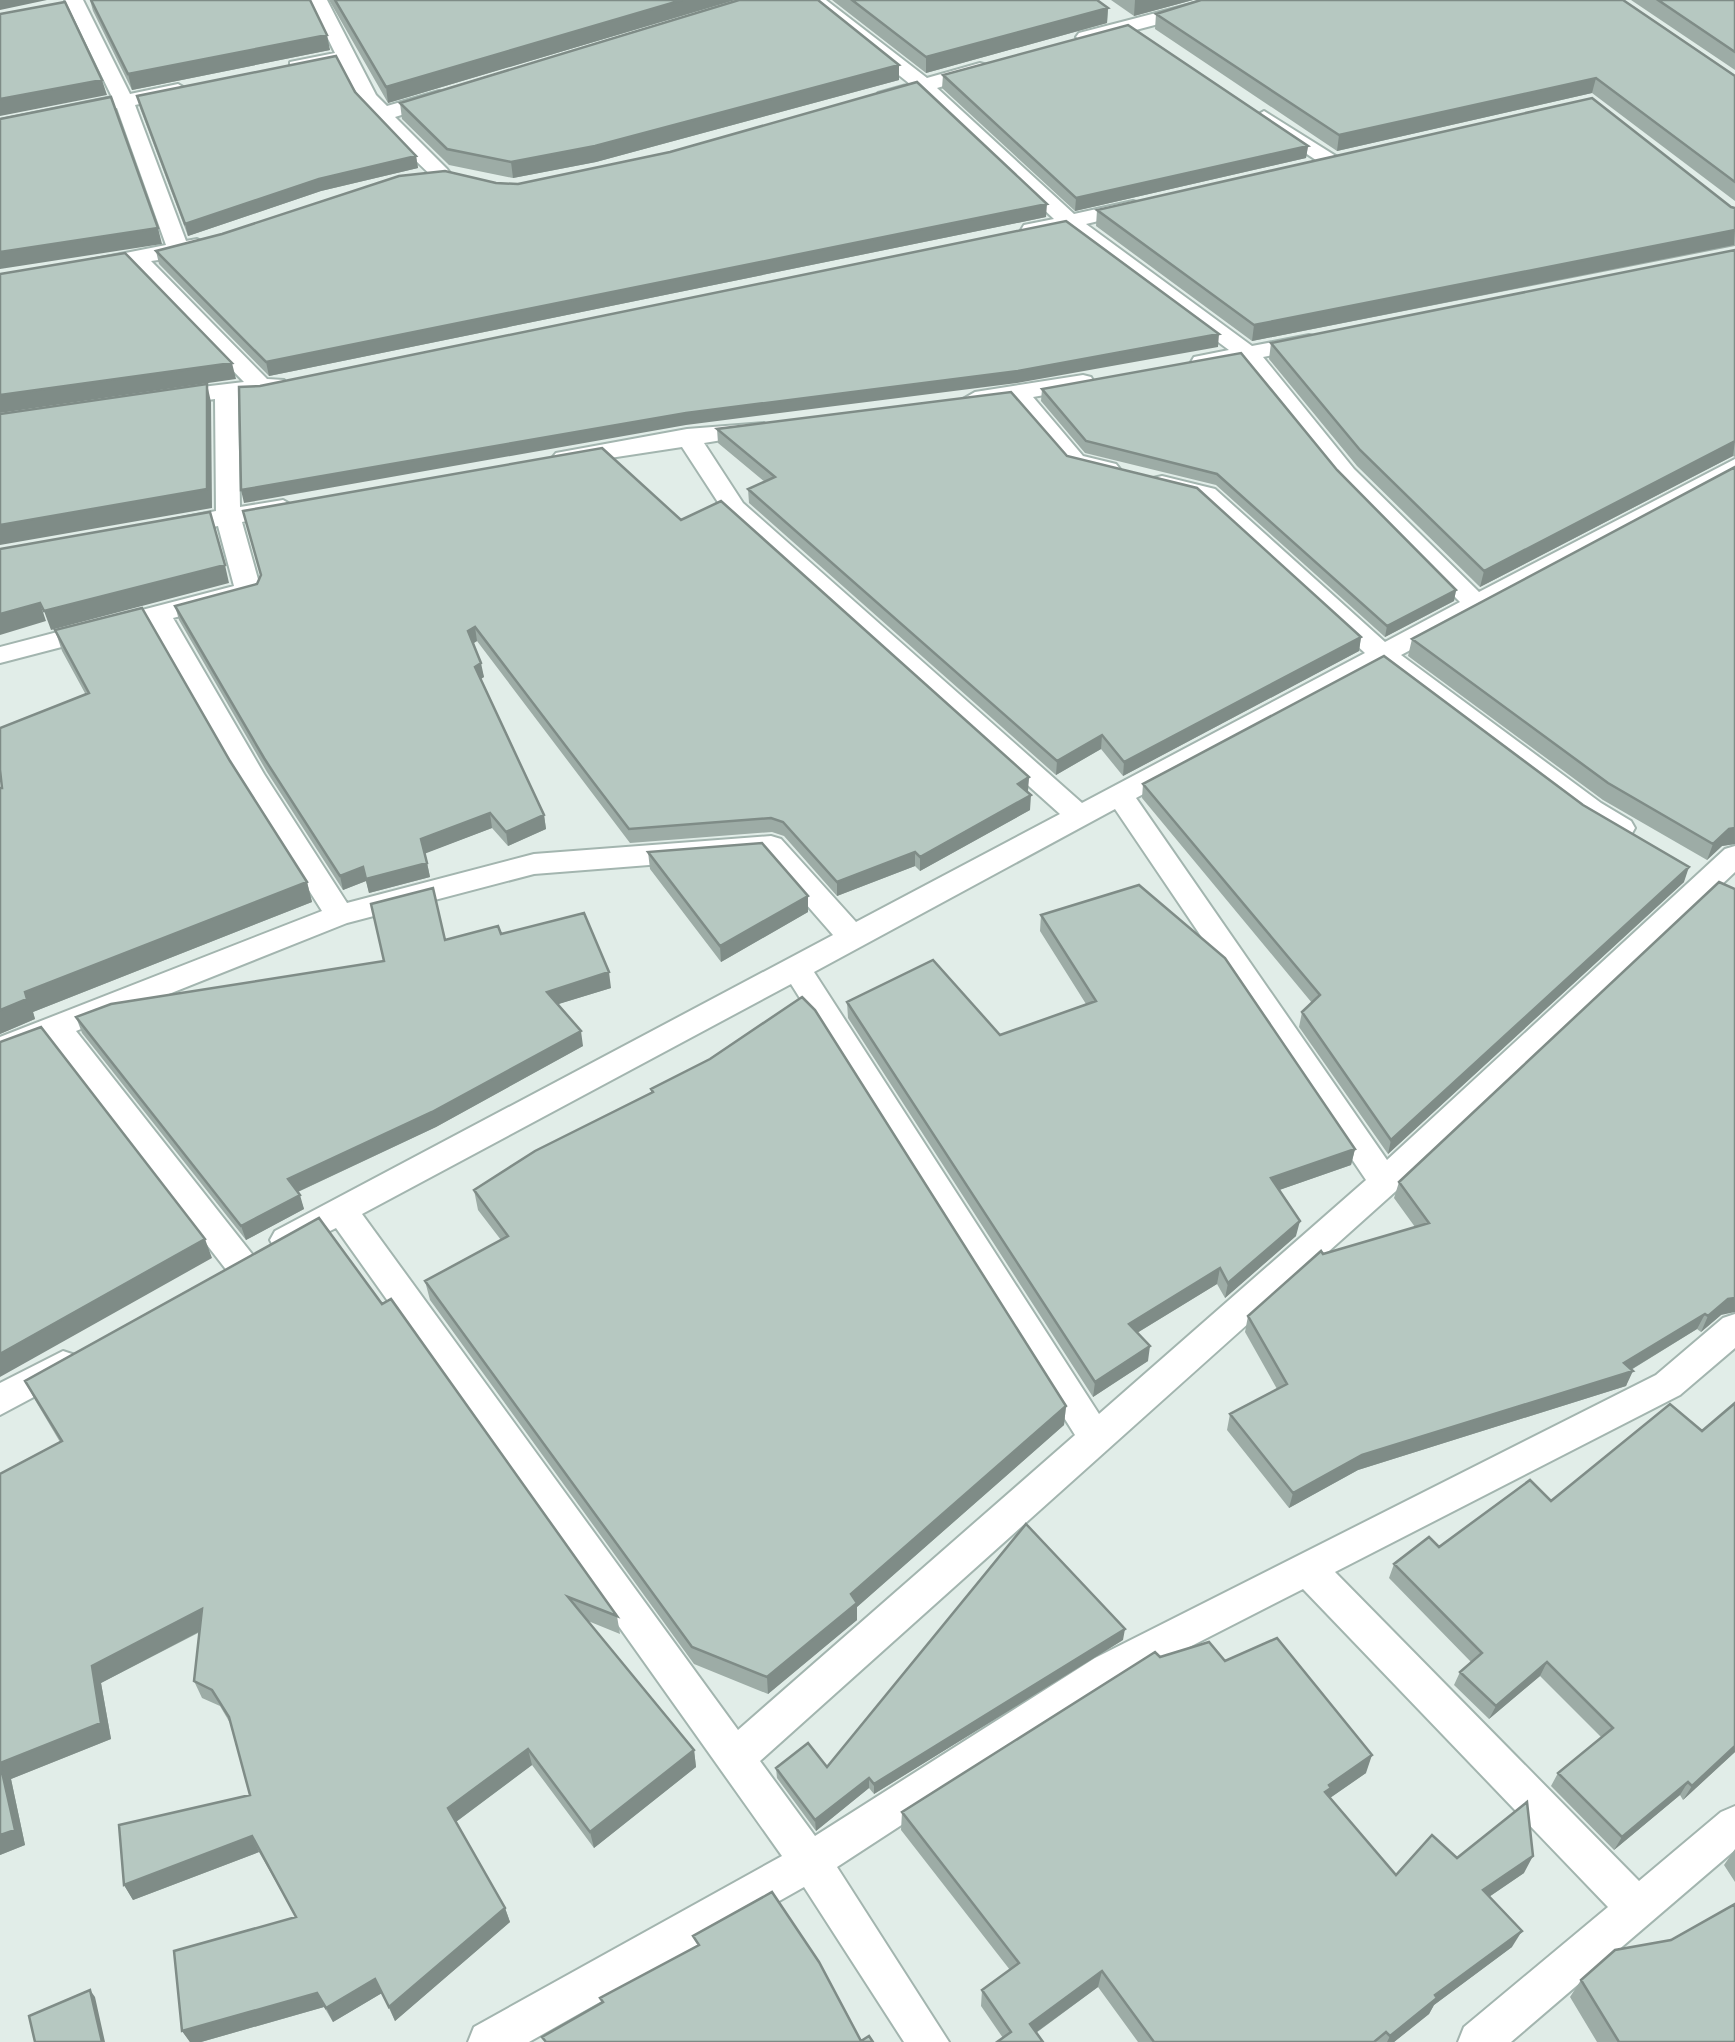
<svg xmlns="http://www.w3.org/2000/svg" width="1735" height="2042" font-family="'Nunito Sans',sans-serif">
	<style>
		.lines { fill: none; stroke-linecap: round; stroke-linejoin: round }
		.street-casing { stroke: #a3b5af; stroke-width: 4 }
		.street { fill: #fff; fill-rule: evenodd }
		.wall { fill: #9daca6 }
		.shaded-wall { fill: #7f8c87 }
		.building { fill: #b6c8c1; stroke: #7f8c87; stroke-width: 2.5 }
	</style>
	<rect width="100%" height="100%" fill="#e1ede8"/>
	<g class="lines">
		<g class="street-casing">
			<path id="street" d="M65 0H83L130 94 178 84 188 90 185 94 135 105 186 241 197 239 208 245 187 256 151 261 267 379 284 380 287 385 284 390 238 397 240 507 283 500 295 507 292 512 242 522 261 590 257 596 173 618 264 774 347 903 534 854 771 836 781 839 856 922 1060 814 725 513 682 447 564 465 552 458 556 453 687 429 764 423 768 428 764 433 704 443 743 503 1082 803 1365 653 1197 499 1153 488 1150 483 1153 478 1162 476 1215 489 1385 642 1460 602 1338 479 1242 361 1194 367 1191 362 1194 357 1229 350 1066 229 1024 235 1021 230 1024 225 1054 219 920 93 885 103 878 101V93L910 84 805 0H826L927 78 980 63 987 65V73L937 88 1074 214 1133 201 1140 203 1144 207 1140 211 1086 224 1252 346 1309 335 1317 337 1320 342 1317 347 1263 357 1354 469 1479 592 1735 459V476L1401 655 1601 803 1631 821 1635 828 1631 835H1611L1581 817 1381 666 1136 798 1387 1160 1725 849 1735 846V872L1396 1191 760 1761 815 1836 1095 1658 1656 1375 1723 1318 1735 1314V1348L1680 1395 1335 1572 1639 1881 1721 1812 1735 1806V1850L1511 2042H1458L1464 2027 1608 1907 1303 1589 1121 1682 837 1867 949 2042H904L804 1887 529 2042H468L474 2027 782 1856 336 1228 286 1253 275 1249 270 1240 275 1231 833 935 764 856 534 874 347 923 76 1031 252 1254 256 1263 252 1272 240 1276 228 1272 50 1042 0 1061V1037L322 911 239 779 150 624 0 663V647L234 586 218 526 175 534 163 526 166 521 216 511 215 399 168 405 156 398 168 391 244 382 130 265 90 272 79 266 90 260 166 245 117 108 0 132V120L112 97ZM1115 809 1366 1180 1099 1414 814 972ZM791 984 1075 1435 738 1730 362 1214Z
				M309 0H327L376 95 387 106 439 91 446 93V101L395 117 447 169 450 173 447 177H433C396 142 363 109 340 64L290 70V62L335 53Z
				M1206 0H1237L1235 4 1086 43 1076 37 1079 33Z
				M1264 111 1339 158 1342 162 1339 166H1325L1257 121 1254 117Z
				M1083 375 1091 377 1094 382 1091 387 1033 397 1083 456 1116 464 1120 469 1116 474C1068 486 1037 431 1011 400L975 406 963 399 975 392Z
				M63 1351 75 1355 80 1365 75 1375 0 1415V1383Z"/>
		</g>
		<use href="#street" class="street"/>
	</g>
	<path class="wall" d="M90 0H310L330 50 132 90 93 11Z
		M329 0H735L388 103Z
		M832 0H1097L1108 8 1107 23 926 73Z
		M1111 0H1193L1134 16Z
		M1631 0H1735V70Z
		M1156 14 1735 76V201L1592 93 1337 151 1155 29Z
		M943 75 1308 146 1306 158 1075 211 942 88Z
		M899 80 596 162 513 178 449 165 402 119 400 103Z
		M355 92 416 156 418 168 321 191 188 236 140 108 137 96Z
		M496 183 1046 217 269 376 159 264 156 251Z
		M1731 207 1735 208V246L1252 341 1096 226 1097 210Z
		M1735 250V457L1733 456 1480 587 1357 466 1269 359 1271 343Z
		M1042 389 1337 470 1456 590 1454 601 1385 637 1216 485 1085 453 1041 401Z
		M717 429 1067 456 1361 637 1359 651 1123 776 1101 749 1056 775 749 503 748 489 765 482 718 443Z
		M1735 467V844L1722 846 1707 860 1603 800 1408 656 1412 639Z
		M681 520 1029 777 1027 792 1030 810 920 871 915 866 837 896 784 836 772 832 630 843 477 641 473 643 484 677 481 679 544 815 546 829 508 846 492 828 425 853 430 877 369 893 366 881 343 890 267 772 179 620 175 606 257 584Z
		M55 630 230 761 307 882 312 902 33 1012 35 1019 0 1034 2 788 86 695 62 651Z
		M1143 784 1684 882 1388 1154 1299 1027 1302 1012 1312 1003 1142 798Z
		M648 852 808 912 721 962 650 869Z
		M1041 915 1355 1149 1351 1165 1279 1190 1296 1236 1225 1298 1217 1284 1137 1333 1148 1361 1093 1397 848 1018 847 1002 1000 1035 1086 1004 1040 931Z
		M501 934 611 988 558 1004 583 1046 436 1127 298 1192 304 1209 246 1240 82 1033 76 1017 384 961 445 940Z
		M651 1089 1066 1406 1064 1425 857 1607V1620L768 1694 694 1664 430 1300 425 1281 501 1240 478 1210 474 1190 651 1093Z
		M1399 1182 1721 1315 1701 1332 1697 1329 1631 1370 1626 1386 1358 1470 1289 1508 1227 1430 1230 1414 1277 1389 1245 1332 1248 1316 1323 1254 1415 1227 1394 1198Z
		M382 1304 617 1616 620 1634 588 1621 694 1750 696 1767 594 1848 532 1765 456 1822 505 1908 510 1922 395 2021 382 1993 333 2022 324 2007 201 2042H190L182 2031 296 1917 259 1852 133 1900 124 1885 250 1795 230 1723 220 1706 202 1698 194 1681 200 1632 101 1683 111 1739 11 1779 25 1845 0 1855V1474L60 1442 35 1400 25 1381Z
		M1735 1403V1752L1683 1800 1680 1795 1614 1850 1551 1786 1558 1773 1602 1738 1540 1676 1489 1719 1454 1685 1460 1672 1471 1662 1389 1578 1394 1564 1439 1547 1551 1501 1702 1431Z
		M1123 1640 874 1794 869 1788 816 1831 777 1778 776 1768 827 1767Z
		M1160 1657 1225 1661 1366 1773 1330 1798 1396 1875 1457 1858 1524 1873 1489 1897 1512 1947 1434 2005 1429 2014 1394 2042H1138L1098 1987 1036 2033 1003 2038 981 2006 982 1990 1010 1970 901 1830 902 1812Z
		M1735 1849V1882L1724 1865Z
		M1671 1940 1735 2042H1597L1570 1997 1581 1980Z"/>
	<path class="shaded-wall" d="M0 0H47L0 10Z
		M682 0H735L388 103 386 87Z
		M1135 0H1193L1134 16Z
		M1108 8 1107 23 926 73V57Z
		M327 35 330 50 132 90 128 74Z
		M899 65V80L596 162 513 178 511 162Z
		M1596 78 1592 93 1337 151 1339 135Z
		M102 80 107 95 0 116V99Z
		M1308 146 1306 158 1075 211 1076 198Z
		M416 156 418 168 321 191 188 236 185 224 319 179Z
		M1047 204 1046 217 269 376 266 362Z
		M158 228 162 244 0 269V252Z
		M1735 230 1734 245 1252 341 1254 325Z
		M1219 334 1218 347 1017 383 686 425 244 503 241 490 686 413Z
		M232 363 236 379 0 413V395Z
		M207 384 211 402 212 508 0 545V525Z
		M1735 441 1733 456 1480 587 1484 571Z
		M225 565 229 583 51 630 44 611Z
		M1456 590 1454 601 1385 637 1387 626Z
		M40 603 46 621 0 635V614Z
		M475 627 477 641 471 645 468 631Z
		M1361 637 1359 651 1123 776 1124 762Z
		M481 663 484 677 477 681 475 667Z
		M1102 735 1101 749 1056 775 1057 761Z
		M1029 777 1028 791 1017 798 1018 784Z
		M1031 795 1030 810 920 871V857Z
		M490 813 492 828 424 854 421 839Z
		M544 815 546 829 508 846 506 832Z
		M1735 828V844L1722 846 1707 860 1713 844 1729 829Z
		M915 852V866L837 896V882Z
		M427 863 430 877 369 893 366 881 343 890 340 876 363 867Z
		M1689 867 1684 882 1388 1154 1391 1140Z
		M307 882 312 902 33 1012 35 1019 0 1034V1010L25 992Z
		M808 896V912L721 962 720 946Z
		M609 972 611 988 549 1007 547 992Z
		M581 1031 583 1046 436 1127 293 1194 288 1179Z
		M1355 1149 1351 1165 1268 1194 1271 1178Z
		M300 1195 304 1209 246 1240 241 1226Z
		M1300 1221 1296 1236 1225 1298 1228 1283Z
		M205 1239 212 1258 0 1377V1354Z
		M1220 1268 1217 1284 1127 1339 1129 1324Z
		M1735 1298V1312L1721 1315 1701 1332 1708 1316 1728 1299Z
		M1705 1314 1697 1329 1627 1372 1633 1371 1626 1386 1358 1470 1289 1508 1293 1493 1362 1455 1624 1363Z
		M1150 1346 1148 1361 1093 1397 1095 1382Z
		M1066 1406 1064 1425 857 1607V1620L768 1694 767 1677 851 1594Z
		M202 1609 210 1626 101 1683 111 1739 11 1779 25 1845 0 1855V1763L92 1666Z
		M1125 1629 1123 1640 874 1794V1784Z
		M1547 1662 1540 1676 1489 1719 1496 1706Z
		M1735 1746V1752L1683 1800 1692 1786Z
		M528 1749 532 1765 453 1824 448 1808Z
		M694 1750 696 1767 594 1848 590 1832Z
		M1372 1755 1366 1773 1327 1800 1319 1810 1329 1785Z
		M869 1778V1788L816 1831 815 1820Z
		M1688 1782 1680 1795 1614 1850 1622 1837Z
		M252 1836 259 1852 133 1900 124 1885Z
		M1533 1856 1524 1873 1474 1907 1483 1890Z
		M505 1908 510 1922 395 2021 389 2007Z
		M1522 1931 1512 1947 1434 2005 1429 2014 1394 2042H1387L1390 2036 1435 1995Z
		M1102 1971 1098 1987 1027 2039 1030 2024Z
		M375 1979 382 1993 333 2022 326 2008Z
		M90 1990 95 1997 105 2042H102Z
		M317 1993 324 2007 201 2042H190L182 2031Z"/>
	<path class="building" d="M91 0H310L327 35 128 74Z
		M335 0H682L386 87Z
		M739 0H818L899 65 595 146 511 162 447 149 400 103Z
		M852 0H1097L1108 8 926 57Z
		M1201 0H1623L1735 76V182L1596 78 1339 135 1156 14Z
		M1658 0H1735V52Z
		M65 2 102 80 0 99V14Z
		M1128 25 1308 146 1076 198 943 75Z
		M336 56 355 92 416 156 319 179 185 224 137 96Z
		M917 82 1047 204 266 362 156 251 222 234 399 176 445 171 496 183 518 184 670 152Z
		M111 97 158 228 0 252V119Z
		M1592 98 1731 207 1735 208V230L1254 325 1097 210Z
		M1066 221 1219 334 1018 371 686 413 241 490 239 387 260 386Z
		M1735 250V441L1484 571 1360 450 1271 343Z
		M125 253 232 363 0 395V274Z
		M1241 353 1337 470 1456 590 1387 626 1217 474 1086 441 1042 389Z
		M207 384V489L0 525V414Z
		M1011 392 1067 456 1197 488 1361 637 1124 762 1102 735 1057 761 748 489 775 477 717 429Z
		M602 448 681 520 721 501 1029 777 1018 784 1031 795 920 857 915 852 837 882 783 822 771 818 629 829 475 627 468 631 481 663 475 667 544 815 506 832 490 813 421 839 427 863 366 879 363 867 340 876 264 758 175 606 257 584 261 575 243 511Z
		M1735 467V828L1729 829 1713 844 1608 783 1412 639Z
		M210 512 225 565 44 611 40 603 0 614V549Z
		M142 608 230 761 307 882 25 992 27 999 0 1010V788H2L0 770V728L89 693 55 630Z
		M1384 656 1583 805 1689 867 1391 1140 1302 1012 1320 995 1143 784Z
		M762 843 808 896 720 946 648 852Z
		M1719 882 1735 889V1298L1728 1299 1708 1316 1705 1314 1624 1363 1633 1371 1362 1455 1293 1493 1230 1414 1287 1384 1248 1316 1321 1251 1323 1254 1429 1223 1399 1182Z
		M1139 885 1225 958 1355 1149 1271 1178 1300 1221 1228 1283 1220 1268 1129 1324 1150 1346 1095 1382 847 1002 933 960 1000 1035 1096 1001 1041 915Z
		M433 888 445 940 498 926 501 934 584 913 609 972 547 992 581 1031 432 1112 288 1179 300 1195 241 1226 76 1017 111 1004 384 961 371 904Z
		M802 997 815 1010 1066 1406 851 1594 857 1603 767 1677 692 1647 425 1281 508 1236 474 1190 535 1151 653 1092 651 1089 710 1059Z
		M41 1027 205 1239 0 1354V1042Z
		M319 1218 382 1304 391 1299 617 1616 568 1597 694 1750 590 1832 528 1749 448 1808 505 1908 389 2007 375 1979 326 2008 317 1993 182 2031 174 1951 296 1917 252 1836 124 1885 119 1825 250 1795 229 1717 212 1690 194 1681 202 1609 92 1666 101 1723 0 1763 15 1830 0 1835V1474L62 1441 25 1381Z
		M1735 1403V1746L1692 1786 1688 1782 1622 1837 1558 1773 1613 1728 1547 1662 1496 1706 1460 1672 1482 1653 1394 1564 1429 1537 1439 1547 1530 1480 1551 1501 1670 1404 1702 1431Z
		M1026 1524 1125 1629 874 1784 869 1778 815 1820 776 1768 808 1743 827 1767Z
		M1277 1638 1372 1755 1329 1785 1331 1788 1325 1792 1396 1875 1432 1835 1457 1858 1527 1802 1533 1856 1483 1890 1522 1931 1435 1995 1437 1998 1390 2036 1386 2032 1374 2042H1154L1102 1971 1030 2024 1043 2042H997L1011 2032 982 1990 1019 1963 902 1812 1155 1652 1160 1657 1209 1642 1225 1661Z
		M772 1892 819 1962 861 2041 869 2036 873 2042H546L542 2037 603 2002 600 1998 699 1945 693 1936Z
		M1735 1904V2042H1619L1581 1980 1615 1950 1671 1940Z
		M90 1990 102 2042H35L29 2016Z"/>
</svg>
